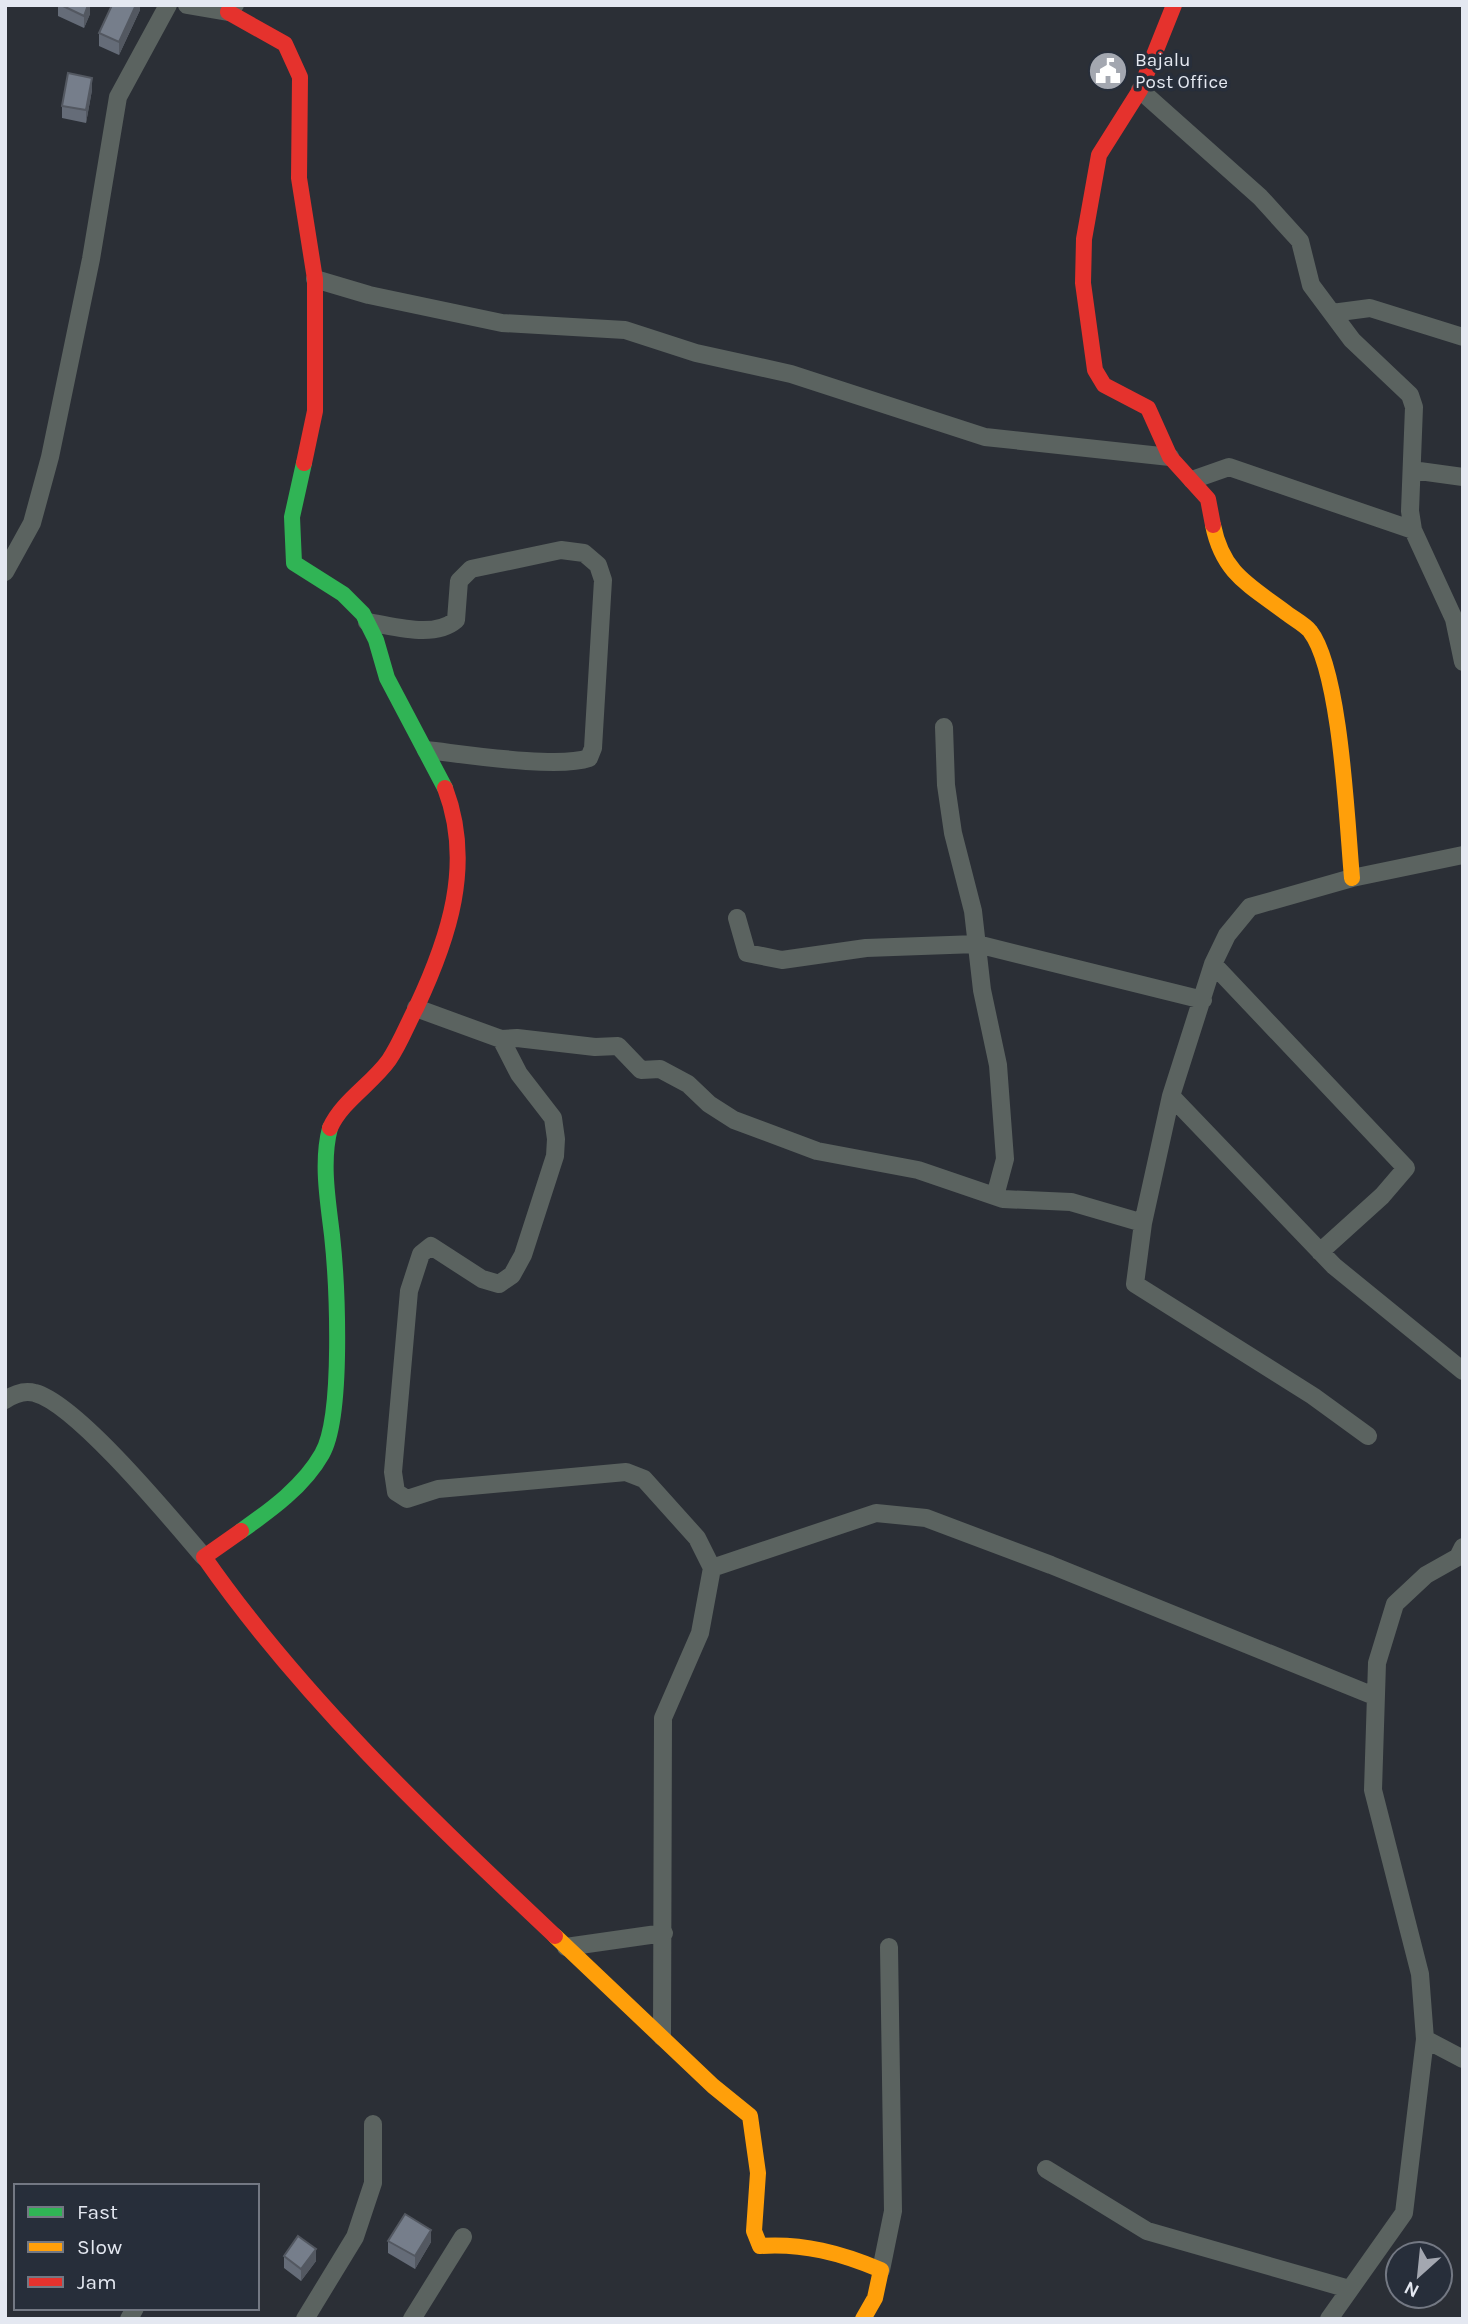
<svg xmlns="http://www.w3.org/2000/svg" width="1468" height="2324" font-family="Karla,sans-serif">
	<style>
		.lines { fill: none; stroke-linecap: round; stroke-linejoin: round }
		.street { stroke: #5b6360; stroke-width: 18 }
		.fast { stroke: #30b455; stroke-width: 16 }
		.slow { stroke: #ff9f0a; stroke-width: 16 }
		.jam { stroke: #e5322d; stroke-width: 16 }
		.wall { fill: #656c78 }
		.shaded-wall { fill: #535861 }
		.building { fill: #767e8b; stroke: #535861; stroke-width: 2 }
		.labels { text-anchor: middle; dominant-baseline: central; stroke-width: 7; stroke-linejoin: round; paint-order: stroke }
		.poi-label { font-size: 19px; fill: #e4e8f1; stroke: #272e3a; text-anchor: start }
	</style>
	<rect width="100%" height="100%" fill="#2b2f36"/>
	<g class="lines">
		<path class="street" d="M187 5 228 12 235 5
			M1140 90 1260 197 1300 241 1311 285 1352 340 1410 395 1414 407 1410 511 1413 530 1454 619 1463 662
			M315 279 369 295 502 323 625 330 696 353 791 374 985 437 1170 457
			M1332 313 1370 308 1463 337
			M1412 470 1463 477
			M1192 480 1229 467 1413 530
			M5 572 32 523 50 457 91 259 118 97 168 5
			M367 622C394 626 434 639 456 620L459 581 471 569 561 550 584 553 598 565 603 580 593 748 589 758C558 769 463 754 426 750
			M944 727 946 785 953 833 973 911 982 990 998 1065 1005 1159 995 1196
			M737 918 747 953 782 960 866 948 977 944 1203 1000
			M1213 964 1406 1168 1382 1196 1320 1252
			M416 1008 501 1039 517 1038 595 1047 618 1046 641 1070 660 1069 688 1084 709 1104 734 1120 817 1151 918 1170 1003 1199 1071 1202 1143 1223
			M501 1039 519 1074 553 1118 556 1139 555 1156 523 1255 512 1275 499 1284 482 1279 431 1246 421 1254 409 1291 393 1472 396 1492 407 1499 438 1489 626 1472 644 1479 697 1538 712 1568 700 1633 663 1718 662 2037
			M1171 1096 1334 1266 1463 1371
			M5 1400C14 1394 25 1390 35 1393 77 1404 173 1521 204 1557
			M1368 1436 1313 1396 1135 1284 1143 1223 1171 1096 1213 964 1227 935 1250 907 1352 878 1463 855
			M712 1568 876 1513 926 1518 1051 1565 1374 1696
			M566 1947 664 1933
			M1425 2039 1463 2059
			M1046 2169 1147 2231 1349 2289
			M881 2270 893 2211 889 1947
			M129 2319 135 2308
			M305 2319 355 2237 373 2183V2124
			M412 2319 463 2237
			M1329 2319 1404 2213 1425 2039 1420 1974 1373 1790 1377 1663 1395 1604 1426 1575 1458 1557 1463 1547"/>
		<path class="fast" d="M304 463 292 517 294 563 343 594 363 614 376 640 387 678 445 788
			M241 1531C271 1510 304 1486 322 1454 344 1416 337 1281 332 1235 328 1201 321 1162 330 1128"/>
		<path class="slow" d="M1213 525C1223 575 1251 586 1289 615 1296 620 1305 625 1310 631 1341 671 1347 824 1352 878
			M555 1936 713 2086 750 2116 758 2173 754 2231 760 2246C803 2243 841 2253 881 2270L875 2298 863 2319"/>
		<path class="jam" d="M1174 5 1140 90 1099 155 1084 239 1083 283 1095 370 1104 385 1148 408 1170 457 1208 499 1213 525
			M228 12 285 44 300 77 299 178 315 279V411L304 463
			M330 1128C342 1101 372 1084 389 1060 400 1044 407 1025 416 1008 449 938 474 864 445 788
			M241 1531 204 1557C303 1699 430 1818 555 1936"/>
	</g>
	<path class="wall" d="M58 5H90V14L84 28 58 16Z
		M140 5V10L119 55 99 46V33Z
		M92 90 86 123 62 118V106Z
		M388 2241 431 2242 415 2269 388 2253Z
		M284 2256 316 2261 301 2281 284 2268Z"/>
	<path class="shaded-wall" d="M88 5H90V14L84 28V16Z
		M136 5H140V10L119 55V42Z
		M92 78V90L86 123V110Z
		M431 2230V2242L415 2269V2256Z
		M316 2249V2261L301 2281V2269Z"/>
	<path class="building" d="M61 5H88L84 16Z
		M112 5H136L119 42 99 33Z
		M68 73 92 78 86 110 62 106Z
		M405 2214 431 2230 415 2256 388 2241Z
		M298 2236 316 2249 301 2269 284 2256Z"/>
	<defs>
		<g id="civic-disc" transform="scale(2.0125)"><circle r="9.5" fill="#a3a7b0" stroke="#272e3a"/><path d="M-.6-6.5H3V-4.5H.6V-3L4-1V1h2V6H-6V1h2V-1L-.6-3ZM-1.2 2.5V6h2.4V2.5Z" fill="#fff"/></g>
	</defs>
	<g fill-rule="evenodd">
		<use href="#civic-disc" x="1108" y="71"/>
	</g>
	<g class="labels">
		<g class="poi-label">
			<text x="1135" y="60">Bajalu<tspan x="1135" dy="22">Post Office</tspan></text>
		</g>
	</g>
	<rect width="1468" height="2324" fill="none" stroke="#e4e8f1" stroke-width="14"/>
	<rect x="14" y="2184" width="245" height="126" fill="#272e3a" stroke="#737883" stroke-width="2"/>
	<rect x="28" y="2207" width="35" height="10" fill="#30b455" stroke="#737883" stroke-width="2"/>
	<text x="77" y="2219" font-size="21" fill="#e4e8f1">Fast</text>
	<rect x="28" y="2242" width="35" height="10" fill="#ff9f0a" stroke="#737883" stroke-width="2"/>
	<text x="77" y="2254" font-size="21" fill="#e4e8f1">Slow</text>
	<rect x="28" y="2277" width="35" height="10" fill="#e5322d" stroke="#737883" stroke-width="2"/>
	<text x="77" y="2289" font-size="21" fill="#e4e8f1">Jam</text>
	<g transform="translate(1419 2275) rotate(207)"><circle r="33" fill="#272e3a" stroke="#737883" stroke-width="2"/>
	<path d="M0-5L12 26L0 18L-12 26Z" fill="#a3a7b0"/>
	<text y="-10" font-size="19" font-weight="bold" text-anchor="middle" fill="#e4e8f1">N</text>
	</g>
</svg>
